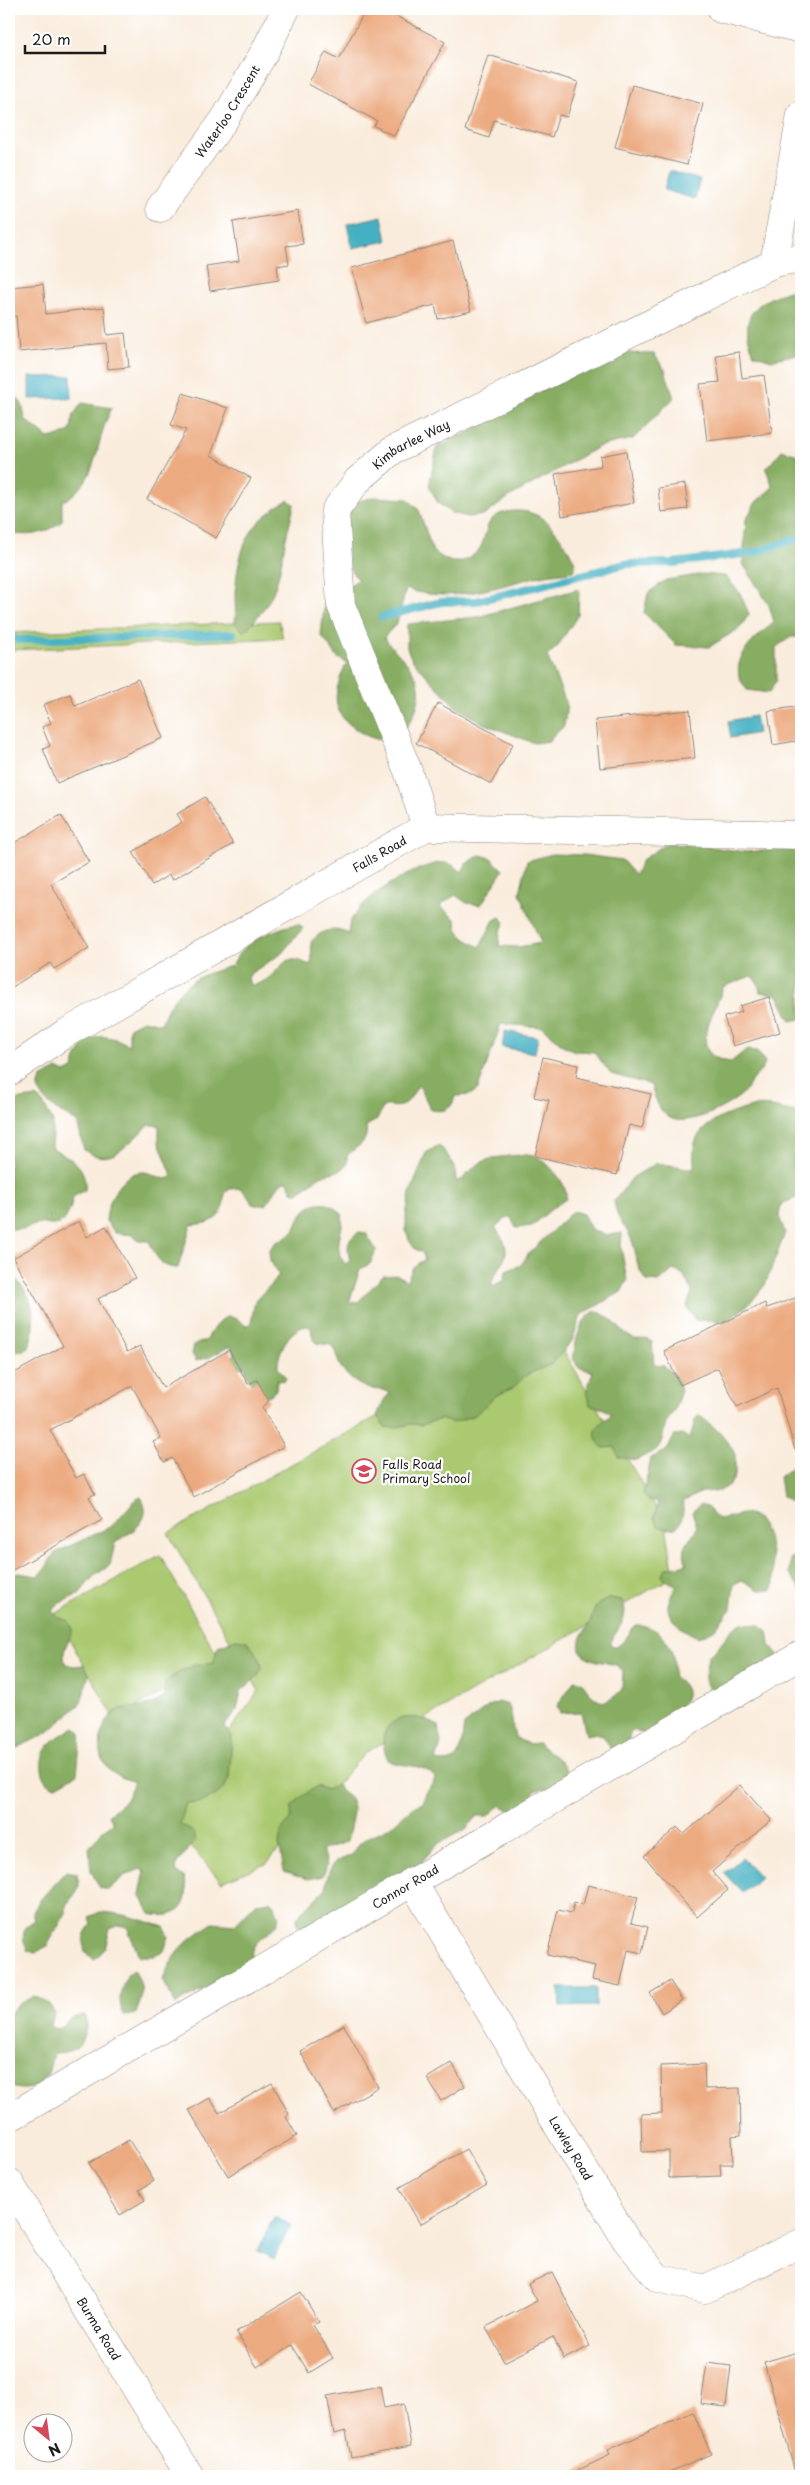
<svg xmlns="http://www.w3.org/2000/svg" width="810" height="2485" font-family="'Playpen Sans',sans-serif">
	<style>
		.green { fill: #aac970; stroke: #637246 }
		.forest { fill: #87ad62; stroke: #52643f }
		.water { fill: #44b0c2; stroke: #30666f }
		.lines { fill: none; stroke-linecap: round; stroke-linejoin: round }
		.stream { stroke: #44b0c2; stroke-width: 8 }
		.building { fill: #ecaa80 }
		.street-casing { stroke: #8a847c; stroke-width: 29 }
		.street { stroke: #fff; stroke-width: 28 }
		.labels { text-anchor: middle; dominant-baseline: central; stroke-width: 4.5; stroke-linejoin: round; paint-order: stroke }
		.street-label { font-size: 12px; fill: #1c1c1c; stroke: #fff }
		.poi-label { font-size: 12px; fill: #1c1c1c; stroke: #fff; text-anchor: start }
	</style>
	<rect width="100%" height="100%" fill="#fff"/>
	<filter id="ink" filterUnits="userSpaceOnUse"><feTurbulence type="fractalNoise" baseFrequency=".02" numOctaves="2"/><feDisplacementMap in="SourceGraphic" scale="10" xChannelSelector="R" yChannelSelector="G"/><feConvolveMatrix kernelMatrix="1 2 1 2 8 2 1 2 1" color-interpolation-filters="sRGB"/></filter>
	<filter id="wash" filterUnits="userSpaceOnUse"><feTurbulence type="fractalNoise" baseFrequency=".0096" numOctaves="4" result="noise"/><feDisplacementMap in="SourceGraphic" scale="20" xChannelSelector="R" yChannelSelector="G"/><feGaussianBlur stdDeviation="1.12" result="paint"/><feColorMatrix in="noise" values="0 0 0 0 0 0 0 0 0 0 0 0 0 0 0 0 0 1.4 0 .05"/><feComposite in="paint" operator="in"/></filter>
	<g filter="url(#wash)">
		<rect width="100%" height="100%" fill="#f9ecdc"/>
		<path class="green" d="M279 621 283 638 9 650V633Z
			M547 1322 666 1525 674 1576 365 1753 266 1864 221 1882 166 1816 259 1691 168 1533Z
			M160 1555 220 1660 115 1719 55 1614Z"/>
		<path class="forest" d="M801 288V353L771 360 754 354C734 310 764 297 801 288Z
			M624 353 654 354 665 370 674 398 633 439 600 446 509 497 485 515 468 517 451 513 438 503 429 486 437 447 465 434 532 395Z
			M16 396 22 404 25 419 48 438 60 436 71 430 73 415 82 403 112 408C93 442 102 480 62 502V521C47 534 32 536 13 534 3 519 10 500 15 484L9 468V397Z
			M782 450 801 456V637H791L776 647V681L769 693 747 690C745 686 740 681 739 676 734 653 760 635 774 622L769 605 743 564 746 519 756 502 773 487 766 469Z
			M373 497 408 499 419 510 433 552C439 555 448 562 454 562 465 563 479 553 482 544 486 535 486 522 495 517 501 512 510 511 517 511 547 510 563 540 576 564L573 571C559 574 544 574 531 578 491 589 447 603 406 589L397 623 384 637C395 654 415 665 419 687 421 697 416 711 411 720 397 742 378 745 357 730 349 724 343 720 339 711 332 696 340 676 347 663L338 658 321 635 325 599 358 580 349 568 343 515 356 502Z
			M288 500 294 504C292 516 289 527 286 538 277 585 278 596 244 632L235 623C236 613 235 603 235 592 239 548 247 523 288 500Z
			M704 574 725 576 740 593 749 614 740 628 709 647 676 645 644 613 648 593 666 580Z
			M579 589 578 615 557 647 547 656 567 705 564 726 549 741 534 743 482 723 456 707 412 660 407 648V624L477 617Z
			M667 843 690 844 745 852 801 849V1019L791 1021 777 994 760 992 758 983 751 976 723 987C715 1014 684 1056 731 1062L746 1050 757 1051 765 1062C763 1072 758 1073 752 1080 750 1083 749 1087 746 1090 734 1105 687 1128 670 1118 658 1111 655 1097 651 1085L611 1074 594 1052 575 1051 564 1046 542 1027 501 1024 478 1089 470 1095 455 1096C452 1110 444 1112 431 1110L419 1085C413 1091 410 1104 400 1106 393 1108 389 1104 383 1107L377 1120 366 1126C369 1144 357 1145 347 1156V1165C339 1173 331 1172 321 1176 312 1180 306 1189 297 1193L292 1191 287 1180 281 1183 265 1205H254L241 1188 230 1189 225 1193C223 1219 215 1223 191 1225L178 1268C160 1268 156 1256 149 1241H140L133 1235 115 1233 106 1221C107 1202 120 1172 143 1172 152 1172 159 1179 168 1179L172 1175 159 1142V1125H150C127 1141 114 1170 84 1150L77 1122 55 1109 45 1100 38 1089 41 1078 57 1069 65 1073 73 1069C81 1036 100 1029 129 1045V1028L143 1020 161 1024C174 988 195 975 232 966 235 961 238 953 243 949 256 937 281 926 299 924L303 928 281 954 251 973 248 978 250 985C267 985 276 969 288 960H298L310 965 312 960 311 942C322 929 333 927 349 934 342 906 417 864 441 863 450 862 456 867 462 872L466 864 480 855 491 858 503 870 481 905 467 903 455 895 440 906 456 920C456 936 467 940 480 947L494 920 500 917 505 922 500 932 499 946 519 947 541 943 520 893 527 861 552 854 584 855 622 860 635 875 642 860Z
			M36 1097 43 1103 53 1122 51 1147C69 1159 87 1163 85 1190L73 1197C71 1209 66 1226 51 1225 46 1225 44 1223 39 1224 26 1227 22 1232 9 1228V1101Z
			M756 1106 772 1107 801 1113V1196L781 1204 779 1216 785 1233 765 1285 752 1301 728 1321 695 1320 687 1307 692 1291 683 1274 673 1270 659 1282 647 1281C633 1263 639 1259 632 1241 625 1223 617 1223 614 1201L633 1177 657 1163 694 1169C694 1159 692 1147 697 1138 707 1119 737 1111 756 1106Z
			M439 1145C449 1156 456 1165 456 1181L462 1180C477 1161 487 1158 510 1156 519 1155 529 1154 537 1157 546 1161 551 1168 557 1175 563 1183 567 1190 566 1199L555 1206 532 1226 516 1228 510 1216 495 1227C498 1232 501 1236 504 1241 512 1260 494 1269 491 1286L504 1281 506 1271 521 1265 529 1253 573 1211 583 1214 592 1231 608 1235 622 1233 621 1247 627 1281 621 1292 581 1315 572 1341 552 1364 526 1375 513 1388 495 1396 475 1415 452 1423 440 1419 422 1425 411 1424 393 1428 385 1427 377 1416 384 1400 390 1393C383 1388 375 1391 367 1388 356 1384 343 1374 339 1363 336 1356 336 1351 331 1345L317 1343 313 1340 311 1328 308 1326C290 1327 277 1352 278 1368L286 1377 285 1380 277 1381 276 1390 269 1396C257 1392 246 1379 245 1367L236 1368 231 1361 234 1353 230 1346 210 1357 196 1361 192 1354 194 1345 207 1340C212 1329 217 1322 228 1316L237 1319 246 1326 251 1323 255 1301 279 1276 270 1260 269 1250 275 1243 294 1232C302 1207 318 1191 342 1214 345 1232 331 1245 345 1264L350 1261C347 1247 346 1240 359 1232L366 1233 376 1250 370 1264 360 1269 349 1303 358 1302 383 1276 398 1275 407 1281 413 1267 425 1259 422 1252 415 1249 409 1240 406 1230V1216L410 1193 426 1153Z
			M9 1266C12 1278 20 1282 26 1292 36 1308 35 1334 27 1349L18 1352 9 1345Z
			M596 1311C616 1318 619 1332 632 1338 640 1341 646 1337 652 1342L654 1365 664 1366 677 1377 681 1391 674 1411 666 1423 662 1440 658 1449 636 1460 618 1457 615 1447 603 1448C588 1432 598 1425 612 1414L604 1409 590 1405 586 1392 593 1372 578 1367 573 1358C577 1339 578 1320 596 1311Z
			M699 1415 721 1433 732 1448 735 1455V1476L731 1483 720 1491 702 1492 684 1501C682 1518 683 1536 658 1526L654 1518 658 1503 655 1501 648 1500 643 1494 651 1458 666 1451 675 1435 682 1434 690 1439 695 1420Z
			M801 1442V1508L782 1496 779 1477 796 1464Z
			M141 1497C155 1520 131 1532 115 1543L110 1565 93 1577 79 1594 60 1603 52 1611 57 1617 69 1621 73 1629C69 1642 60 1651 66 1664L73 1666 84 1665 89 1674 81 1703 47 1733 9 1752V1576L18 1573 38 1576C47 1570 48 1561 55 1553L112 1526 135 1500Z
			M701 1504 708 1508 718 1519C725 1519 744 1512 749 1514 772 1523 773 1567 774 1586L771 1590H759L742 1580 734 1584 731 1609 714 1630 698 1637C684 1631 663 1618 669 1601 670 1596 674 1591 677 1586L666 1580 662 1575 666 1568 687 1564C679 1548 691 1540 697 1527L692 1512Z
			M801 1552V1590L789 1573 790 1559Z
			M610 1598 622 1600C631 1619 616 1628 610 1645L616 1647C626 1642 628 1633 636 1625 663 1625 678 1651 673 1676 702 1696 675 1706 668 1722L643 1733 635 1730 630 1733 627 1750 616 1756 604 1737 597 1733 586 1735 581 1712 560 1713 557 1706 575 1680 582 1682C595 1701 602 1711 622 1689L623 1672C623 1672 618 1667 618 1666 609 1661 571 1663 581 1637 583 1632 588 1628 590 1623 596 1607 592 1606 610 1598Z
			M742 1623 760 1625 768 1631 770 1645 793 1672V1680L786 1684 777 1679 717 1695C699 1683 706 1675 708 1656 724 1645 724 1632 742 1623Z
			M236 1639 247 1641 260 1659 262 1668 257 1677 241 1691 237 1710 224 1727 232 1736 229 1778C223 1795 204 1805 186 1803L180 1825 186 1827 194 1833 195 1842 177 1863 176 1872 184 1877C192 1904 179 1921 150 1914L140 1894 145 1871 140 1869 124 1876 108 1890 100 1888 91 1871 89 1848 103 1830 113 1823 109 1814 126 1800 134 1782C125 1778 113 1776 107 1767 95 1751 100 1721 117 1711 126 1706 135 1709 144 1706 152 1705 159 1701 165 1696V1682C179 1672 196 1660 213 1664L218 1646Z
			M499 1702 508 1705C514 1715 510 1726 516 1738L528 1744 539 1743C549 1754 561 1757 567 1772 563 1785 548 1790 535 1789L533 1794 535 1800 510 1811 501 1805 488 1816H477L466 1829 437 1844 414 1871 303 1931 297 1925V1917L325 1889 329 1871 335 1862 352 1855C359 1836 377 1836 392 1825 403 1817 410 1806 423 1803 426 1787 432 1788 435 1778 424 1762 405 1768 389 1761 369 1725 405 1705 438 1726L441 1743 436 1761C463 1767 461 1744 464 1725L489 1706Z
			M75 1728 81 1733 77 1774 55 1787C42 1783 39 1764 44 1753 49 1742 64 1732 75 1728Z
			M337 1785C351 1800 356 1802 351 1823 349 1830 350 1835 346 1842L322 1850 327 1865 323 1876 308 1879 284 1871 279 1843 281 1832 291 1818 292 1807 300 1798 317 1786 327 1790Z
			M66 1871 77 1873 79 1885 76 1893 66 1905V1913L47 1946 37 1952 28 1951C21 1938 21 1928 35 1920L33 1912 40 1900Z
			M270 1901C299 1932 244 1932 252 1962L176 2005 163 1980C171 1953 189 1938 213 1923L235 1925 256 1903Z
			M100 1912C122 1913 143 1920 164 1927L169 1936 164 1951 155 1956H139L127 1927 118 1925 110 1928 105 1949 95 1959 85 1953C83 1941 82 1934 91 1925L89 1917Z
			M134 1970C144 1987 144 1997 135 2014L125 2016C116 2001 121 1989 128 1974Z
			M34 1996 49 2004 54 2012 51 2025 54 2029 59 2028 70 2019 84 2015 87 2025C79 2052 78 2048 53 2055 51 2061 50 2069 47 2075 41 2089 22 2092 9 2086V2014L17 2005Z"/>
		<path class="water" d="M669 171 700 180 695 199 664 190Z
			M382 216 387 241 352 248 347 224Z
			M71 376 72 398 29 399V377Z
			M755 716 758 733 731 738 728 721Z
			M505 1031 538 1037 535 1053 502 1047Z
			M742 1858 760 1877 743 1893 724 1873Z
			M559 1988H596V2006L560 2007Z
			M274 2217 291 2225 274 2259 257 2251Z"/>
		<g class="lines">
			<path class="stream" d="M382 617 441 602 477 601 626 564 673 563 721 557 757 552 801 537
				M9 638 18 640 233 634"/>
		</g>
		<g id="blocks">
			<path class="building" d="M366 9H383L445 42 394 136 374 126 377 121 308 84 326 52 339 59Z
				M488 55 578 82 567 117 559 115 552 137 494 120 489 138 465 130Z
				M632 85 703 104 687 165 615 147Z
				M298 211 303 244 286 246 289 264 277 266 279 280 210 291 206 266 239 261 233 222Z
				M453 241 471 311 438 319 435 305 366 323 352 268Z
				M43 284 46 314 104 307 107 335 125 333 129 367 108 369 106 343 19 352 16 316 9 317V287Z
				M739 352 742 378 764 375 772 433 707 441 700 384 720 382 716 355Z
				M183 393 228 408 211 455 251 478 216 538 147 499 186 430 171 425Z
				M626 451 634 503 562 516 555 474 601 466 600 456Z
				M685 484 688 509 661 512 658 488Z
				M138 679 163 738 57 783 43 749 50 746 42 727 51 723 43 705 70 694 75 706Z
				M438 703 513 744 491 784 416 743Z
				M801 706V740L773 745 768 711Z
				M690 710 695 758 600 768 595 720Z
				M205 797 233 844 172 880 169 875 152 885 133 852 182 822 177 814Z
				M61 815 89 862 51 884 89 948 54 969 50 963 9 989V846Z
				M769 997 780 1032 733 1046 724 1017 742 1012 740 1006Z
				M543 1057 578 1065 576 1077 651 1094 642 1128 629 1125 617 1175 535 1156 549 1100 534 1097Z
				M79 1221 87 1237 106 1226 135 1278 98 1299 127 1352 140 1346 163 1388 229 1350 248 1384 257 1380 269 1401 262 1407 284 1446 194 1497 172 1458 164 1462 153 1442 161 1438 132 1386 50 1430 76 1478 84 1474 95 1494 89 1497 102 1520 9 1572V1376L63 1346 13 1258Z
				M801 1296V1449L795 1450 777 1388 737 1407 718 1368 680 1385 664 1351 765 1303 767 1308Z
				M740 1785 771 1820 712 1872 728 1890 697 1917 644 1856 677 1827 684 1834Z
				M588 1885 638 1897 631 1923 648 1927 642 1953 628 1950 620 1986 592 1980 595 1966 547 1955 558 1910 572 1913 574 1902 583 1905Z
				M670 1981 682 2000 662 2013 650 1993Z
				M344 2025 378 2087 334 2113 300 2051Z
				M452 2063 465 2086 441 2101 427 2078Z
				M704 2064 705 2089 740 2088 741 2135 732 2136 733 2164H720L721 2176 669 2178V2151L642 2152 641 2114 662 2113 661 2066Z
				M272 2083 289 2114 286 2117 297 2136 228 2176 189 2110 210 2098 219 2113Z
				M129 2140 154 2181 139 2190 145 2200 120 2215 89 2163Z
				M466 2149 487 2185 420 2224 399 2188Z
				M552 2272 590 2346 564 2359 553 2337 504 2362 486 2327 537 2301 528 2284Z
				M301 2292 319 2322 313 2325 333 2358 309 2373 292 2345 257 2367 236 2332Z
				M801 2351V2471L795 2472 764 2362Z
				M707 2363 731 2366 726 2407 701 2404Z
				M380 2386 384 2408 404 2404 411 2446 351 2457 346 2431 334 2434 327 2396Z
				M693 2412 711 2454 660 2476H566L610 2455 608 2450Z"/>
		</g>
	</g>
	<g filter="url(#ink)">
		<use href="#blocks" fill-opacity="0" stroke="#8a847c" stroke-width="1"/>
		<g class="lines">
			<g class="street-casing">
				<g id="street">
					<path d="M721 9 801 29"/>
					<path id="s1" d="M160 208 224 120 264 53 286 9"/>
					<path d="M774 263 801 115"/>
					<path id="s2" d="M426 827 408 771 341 605 335 511 357 481 393 450 774 263 801 258"/>
					<path id="s3" d="M9 1072 64 1034 426 827 801 835"/>
					<path id="s4" d="M412 1881 626 2240 658 2278 705 2289 801 2243"/>
					<path id="s5" d="M9 2118 801 1655"/>
					<path id="s6" d="M9 2182 190 2476"/>
				</g>
			</g>
			<use href="#street" class="street"/>
		</g>
	</g>
	<defs>
		<g id="school-ring" transform="scale(1.25)"><circle r="9.5" fill="#fff" stroke="#d1495b" stroke-width="1.5"/><path d="M0-5L7-2L0 1L-7-2ZM-4 1L0 2.5L4 1V4Q0 6-4 4Z" fill="#d1495b"/></g>
	</defs>
	<g fill-rule="evenodd">
		<use href="#school-ring" x="364" y="1471"/>
	</g>
	<g class="labels">
		<g class="street-label">
			<text stroke="none"><textPath href="#s1" startOffset="118">Waterloo Crescent</textPath></text>
			<text stroke="none"><textPath href="#s2" startOffset="435">Kimbarlee Way</textPath></text>
			<text stroke="none"><textPath href="#s3" startOffset="430">Falls Road</textPath></text>
			<text stroke="none"><textPath href="#s5" startOffset="459">Connor Road</textPath></text>
			<text stroke="none"><textPath href="#s4" startOffset="311">Lawley Road</textPath></text>
			<text stroke="none"><textPath href="#s6" startOffset="172">Burma Road</textPath></text>
		</g>
		<g class="poi-label">
			<text x="382" y="1464">Falls Road<tspan x="382" dy="14">Primary School</tspan></text>
		</g>
	</g>
	<rect width="810" height="2485" fill="none" stroke="#fff" stroke-width="30"/>
	<g transform="translate(48 2438) rotate(151)"><circle r="24" fill="#ffffff" stroke="#a4a4a4"/>
	<path d="M0-4L9 19L0 12L-9 19Z" fill="#d1495b"/>
	<text y="-8" font-size="14" font-weight="bold" text-anchor="middle" fill="#1c1c1c">N</text>
	</g>
	<path d="M25 45v8h80v-8" fill="none" stroke="#1c1c1c" stroke-width="2.5"/>
	<text x="32" y="45" font-size="15" fill="#1c1c1c" stroke="#ffffff" stroke-width="4" paint-order="stroke">20 m</text>
</svg>
